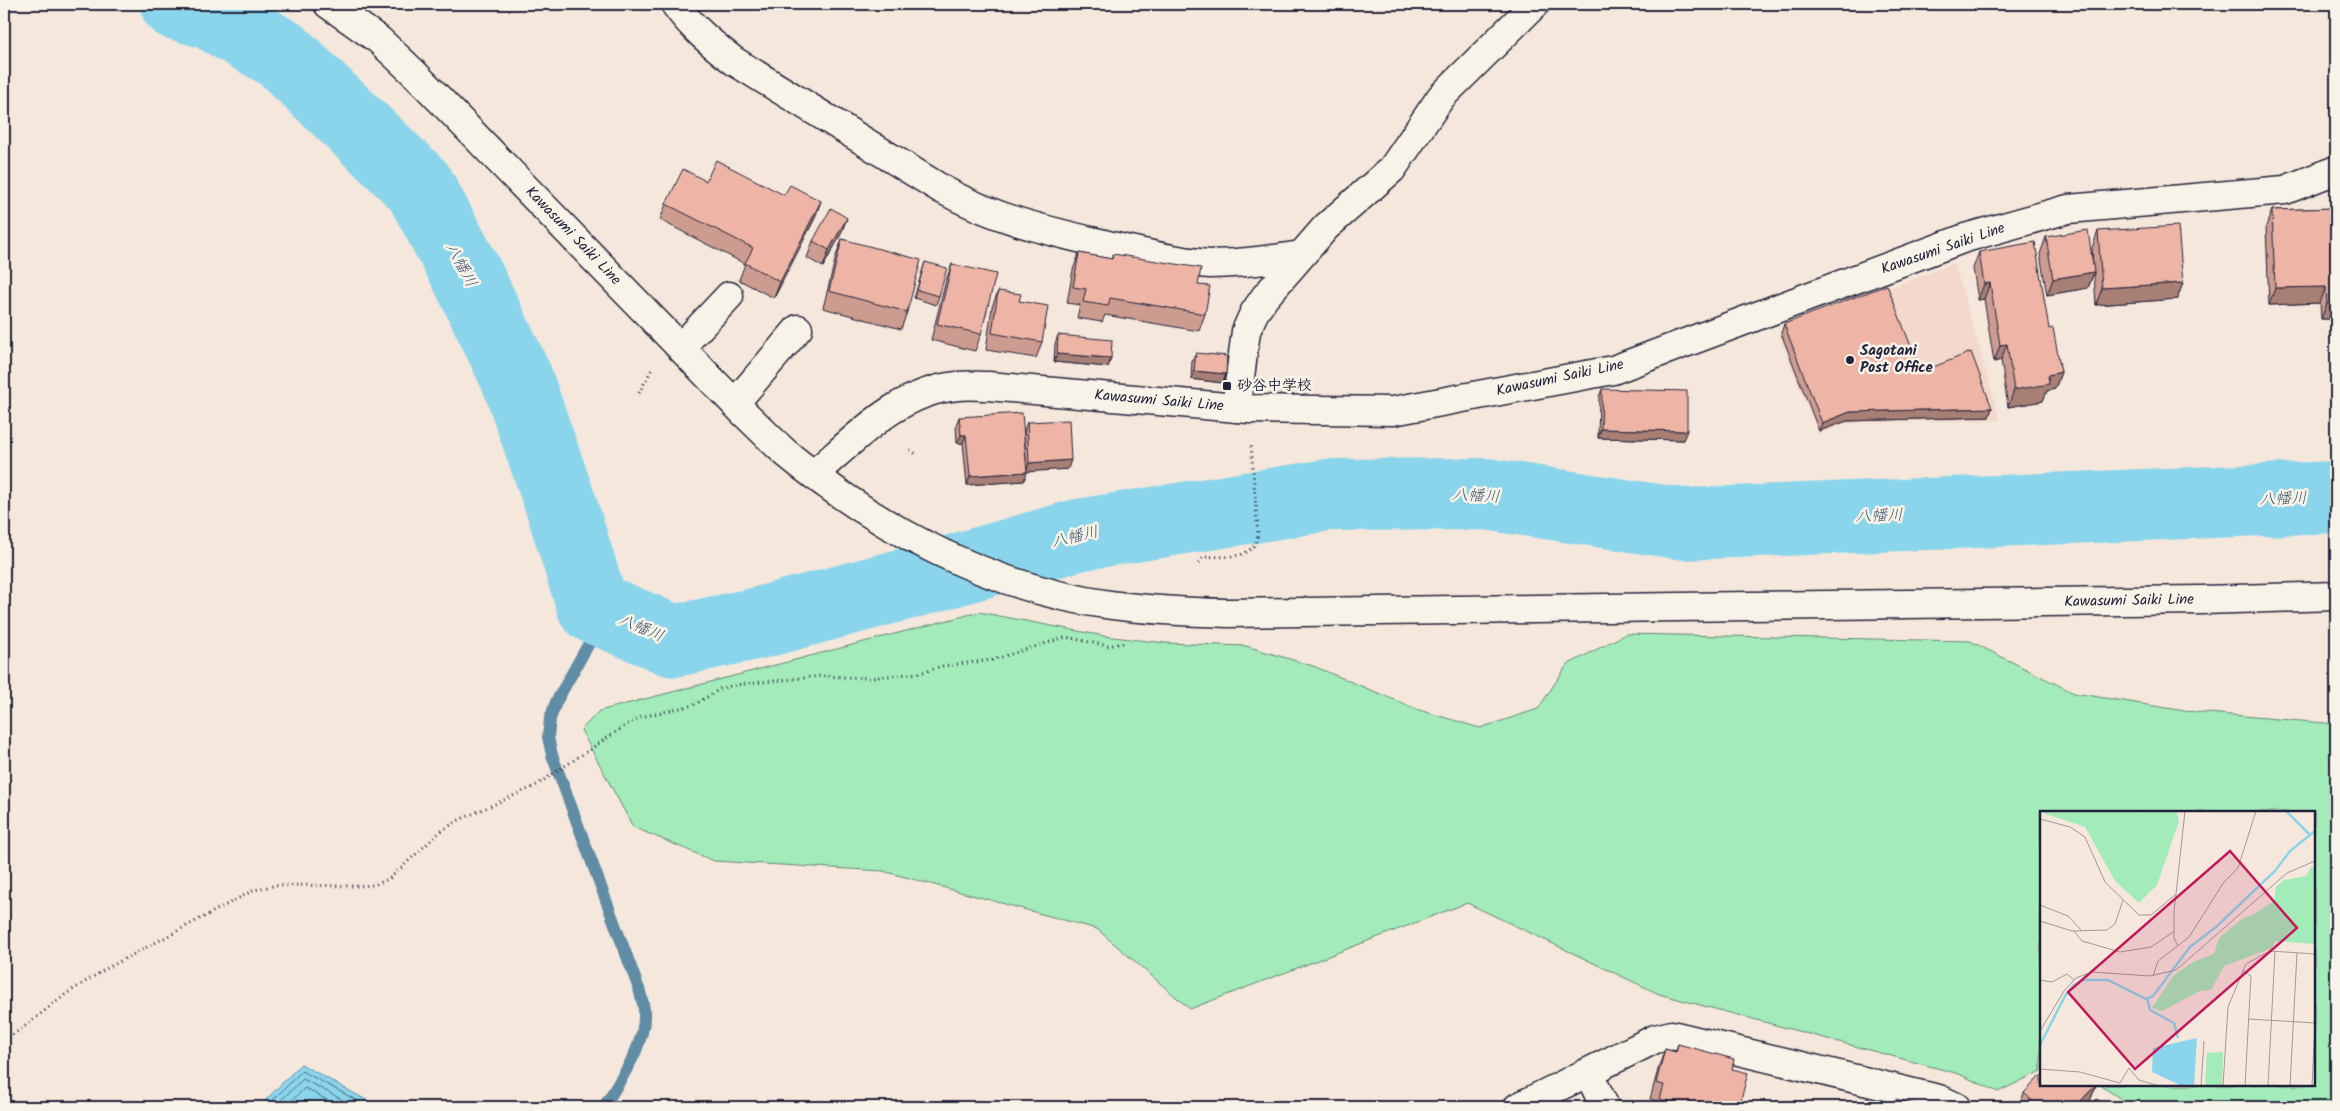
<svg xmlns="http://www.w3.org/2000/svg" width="2340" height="1111" font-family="Kalam,'Klee One',sans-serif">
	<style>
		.built { fill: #f3d8cb }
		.green { fill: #a3ebb9; stroke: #62867a }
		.water { fill: #8bd5ec; stroke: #618da5 }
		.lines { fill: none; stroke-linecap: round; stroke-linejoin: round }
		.shore { stroke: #4c6a82; stroke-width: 1 }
		.stream { stroke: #618da5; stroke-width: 12 }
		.river { stroke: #8bd5ec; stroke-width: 72 }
		.minor-casing { stroke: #22223b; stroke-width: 31 }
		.secondary-casing { stroke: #22223b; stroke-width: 31 }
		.path { stroke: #22223b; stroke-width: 3; stroke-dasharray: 1 4; stroke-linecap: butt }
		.minor { stroke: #f7f3e8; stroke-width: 28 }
		.secondary { stroke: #f7f3e8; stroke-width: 28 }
		.wall { fill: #cd9c90; stroke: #22223b }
		.shaded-wall { fill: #a77f75; stroke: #22223b }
		.building { fill: #eeb5a7; stroke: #22223b }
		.poi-dot { fill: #22223b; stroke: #f7f3e8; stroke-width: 2 }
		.labels { text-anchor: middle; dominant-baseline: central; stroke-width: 5; stroke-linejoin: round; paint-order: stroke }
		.street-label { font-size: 15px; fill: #22223b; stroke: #f7f3e8 }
		.poi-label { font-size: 15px; font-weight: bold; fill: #22223b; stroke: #f7f3e8; text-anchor: start }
		.water-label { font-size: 16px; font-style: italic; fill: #425870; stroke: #f7f3e8 }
		.inset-river { fill: none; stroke: #8bd5ec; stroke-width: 2.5 }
		.inset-road { fill: none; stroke: #a1989b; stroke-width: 1 }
		.view { fill: #c2185b; fill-opacity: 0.15; stroke: #c2185b; stroke-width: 2.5 }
		.inset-edge { fill: none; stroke: #22223b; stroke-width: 2.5 }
	</style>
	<rect width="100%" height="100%" fill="#f5e7db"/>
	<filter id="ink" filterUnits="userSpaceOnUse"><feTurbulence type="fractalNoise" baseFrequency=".02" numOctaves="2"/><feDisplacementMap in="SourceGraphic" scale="10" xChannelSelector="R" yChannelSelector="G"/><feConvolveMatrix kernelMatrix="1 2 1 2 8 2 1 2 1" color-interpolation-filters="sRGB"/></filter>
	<g filter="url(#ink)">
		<path class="built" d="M1954 263 2000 420 1848 423 1818 434 1778 332Z"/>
		<path class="green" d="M979 612 1104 636 1166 643 1246 646 1313 666 1419 710 1480 728 1538 709 1567 665 1626 634 1970 641 2074 693 2185 711 2336 724V1107H2133L2100 1085H2314V812H2041V1071L1998 1092 1959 1074 1659 994 1467 903 1190 1009 1097 929 883 871 714 861 633 827 581 730 599 711Z"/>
		<path class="water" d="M301 1064 379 1107H259Z"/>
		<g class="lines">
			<path class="shore" d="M266 1107 302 1071 369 1107
				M274 1107 303 1079 356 1107
				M285 1107 305 1088 340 1107"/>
			<path class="stream" d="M604 1107C620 1079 646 1046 644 1012 644 1004 641 996 639 989L552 755 548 737 550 719 556 702 606 613"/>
			<path class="river" d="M176 4 211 14 282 55 419 186 468 277 517 379 562 508 593 607 674 641 759 623 913 582 1078 535 1328 495 1486 494 1684 524 2336 497"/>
			<g class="minor-casing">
				<path id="minor" d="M675 4C691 27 712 44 734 61L943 190C1000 221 1049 231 1112 246 1144 253 1177 262 1210 264 1241 264 1270 260 1301 255
					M681 347 729 296
					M735 403 798 329
					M1236 408 1246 331 1254 313 1265 297 1326 227 1392 169 1441 97 1535 4
					M1588 1072 1605 1107
					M1518 1107 1655 1039 1672 1035 1939 1099 1956 1107"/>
			</g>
			<g class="secondary-casing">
				<path id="secondary" d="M328 4 379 40 414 73 743 412C758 426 772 441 787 454 878 529 993 589 1111 605 1150 610 1189 612 1228 613L2202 600 2336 596
					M814 474C856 438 898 391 958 386 968 385 978 386 988 386L1249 409 1393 411 1613 370 1965 238 2068 209 2285 190 2336 170"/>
			</g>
			<path class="path" d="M639 393 652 369
				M910 450 918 455
				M1199 563 1204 557C1226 556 1254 561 1258 534L1251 445
				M4 1040 20 1030 66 994 104 970 254 890 277 885 358 886 374 885 389 879 441 831 459 820 535 786 631 722 641 717 694 705 720 689 734 685 822 676 868 678 920 673 942 666 992 660 1066 637 1108 646 1124 643"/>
			<use href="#minor" class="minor"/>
			<use href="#secondary" class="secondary"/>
		</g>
		<path class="wall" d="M706 181 815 218 774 298 739 280 745 264 660 220 666 204Z
			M2336 208V392L2333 319H2321L2320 303 2269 305 2266 226 2272 210Z
			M2098 231 2183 283 2177 299 2096 305 2094 273 2088 288 2047 295 2040 254 2046 237 2093 266 2092 248Z
			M841 234 823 267 807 258 813 241Z
			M842 239 907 312 901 329 823 308 836 256Z
			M1979 252 2049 329 2061 372 2055 389 2047 391 2043 401 2008 407 2001 360 1994 362 1984 299 1978 300 1973 268Z
			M1079 253 1111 259 1113 254 1198 285 1205 314 1199 331 1105 315 1102 322 1077 318 1080 305 1067 303 1073 270Z
			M925 262 939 296 936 305 914 298Z
			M952 264 981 334 975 351 931 340 946 280Z
			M998 291 1019 301 1042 342 1036 358 986 350 992 307Z
			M1784 324 1921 372 1992 408 1989 417 1847 421 1819 431 1781 333Z
			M1058 335 1111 358 1108 367 1054 362 1055 344Z
			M1196 353 1226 374 1222 383 1191 379 1192 361Z
			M1602 389 1683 440 1598 438 1599 397Z
			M959 417 1026 461 1024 431 1027 422 1068 469 1027 471 1024 481 967 485 963 443H957L956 425Z
			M1678 1044 1732 1069 1739 1107H1656L1658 1101 1650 1099 1659 1066 1665 1049 1675 1052Z
			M2096 1085 2090 1101 2084 1107H2019L2024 1093Z"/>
		<path class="shaded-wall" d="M821 201 815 218 774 298 780 282Z
			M847 218 841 234 823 267 829 250Z
			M2094 272 2088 288 2047 295 2053 279Z
			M1990 283 1984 299 1978 300 1984 284Z
			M2183 283 2177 299 2096 305 2102 288Z
			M2326 287 2320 303 2269 305 2275 288Z
			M2327 303H2336V311L2333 319H2321Z
			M2007 344 2001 360 1994 362 2000 345Z
			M1057 354 1111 358 1108 367 1054 362Z
			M1194 371 1226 374 1222 383 1191 379Z
			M2061 372 2055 389 2047 391 2043 401 2008 407 2014 390 2048 375Z
			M1992 408 1989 417 1847 421 1819 431 1822 423 1850 412Z
			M1601 429 1687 431 1683 440 1598 438Z
			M961 435H966L963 443H957Z
			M1071 460 1068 469 1026 472 1029 463Z
			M1027 472 1024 481 967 485 970 476Z
			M2096 1085 2090 1101 2084 1107H2075Z"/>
		<path class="building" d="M716 160 784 195 790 185 821 201 780 282 745 263 753 248 666 204 683 169 706 181Z
			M831 208 847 218 829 250 813 241Z
			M2336 208V303H2327L2326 287 2275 288 2272 210Z
			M2178 226 2183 283 2102 288 2098 231Z
			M2088 230 2094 272 2053 279 2046 237Z
			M842 239 921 260 907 312 829 291Z
			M2035 242 2049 329 2053 328 2061 372 2048 375 2049 384 2014 390 2007 344 2000 345 1990 283 1984 284 1979 252Z
			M1079 253 1112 259 1113 254 1201 268 1198 285 1210 286 1205 314 1110 298 1108 306 1083 302 1086 289 1073 287Z
			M925 262 947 268 939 296 917 290Z
			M952 264 996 274 981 334 937 324Z
			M1887 285 1921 372 1971 352 1992 408 1850 412 1822 423 1784 324Z
			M998 291 1021 294 1019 301 1048 306 1042 342 992 333Z
			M1058 335 1112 340 1111 358 1057 354Z
			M1196 353 1227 356 1226 374 1194 371Z
			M1602 389 1687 391V431L1601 429Z
			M1022 413 1027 472 970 476 966 435H961L959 417Z
			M1069 420 1071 460 1029 463 1027 422Z
			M1678 1044 1734 1059 1732 1069 1748 1073 1739 1107H1710L1699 1104 1698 1107H1691L1660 1099 1664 1085 1656 1083 1665 1049 1676 1052Z
			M2041 1075V1085H2096L2075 1107H2039L2024 1093Z
			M1896 1099 1924 1107H1886L1887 1105Z
			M2097 1099 2107 1107H2089Z"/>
	</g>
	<g class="poi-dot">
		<circle cx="1850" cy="360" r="5"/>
		<rect x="1222" y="381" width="10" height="10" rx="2.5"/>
	</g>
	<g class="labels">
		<g class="street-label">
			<text transform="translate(573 236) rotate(46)">Kawasumi Saiki Line</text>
			<text transform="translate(1943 249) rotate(-19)">Kawasumi Saiki Line</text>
			<text transform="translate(1560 378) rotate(-12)">Kawasumi Saiki Line</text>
			<text transform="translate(1159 401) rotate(5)">Kawasumi Saiki Line</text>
			<text transform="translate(2129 601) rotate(-1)">Kawasumi Saiki Line</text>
		</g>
		<g class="poi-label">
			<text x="1860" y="351">Sagotani<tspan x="1860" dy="17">Post Office</tspan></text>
			<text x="1237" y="386">砂谷中学校</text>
		</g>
		<g class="water-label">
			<text transform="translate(461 265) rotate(62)">八幡川</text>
			<text transform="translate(1476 496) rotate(3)">八幡川</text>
			<text transform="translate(2283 499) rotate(-2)">八幡川</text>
			<text transform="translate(1879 516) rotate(-2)">八幡川</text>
			<text transform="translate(1075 537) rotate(-13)">八幡川</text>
			<text transform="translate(641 628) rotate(23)">八幡川</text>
		</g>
	</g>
	<g transform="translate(2040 811)">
		<rect width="275" height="275" fill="#f5e7db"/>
		<path d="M136 0 139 10 117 74 99 92 75 70 45 16 0 1ZM271 56H275V133L235 130 232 137 184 155 171 179 160 180 122 200 112 197 133 165 153 151 174 143 179 127 203 107 213 104 234 90 236 76 244 69 266 65ZM183 241 182 275H165L167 242Z" fill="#a3ebb9"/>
		<path d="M157 227 154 275H142L112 261 113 237Z" fill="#8bd5ec"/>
		<path class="inset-river" d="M246 0 269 23M107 187 110 199 134 212 138 227M0 234 25 185 34 174 44 169H68L106 188 113 185 150 136 176 116 235 60 250 40 275 20"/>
		<path class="inset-road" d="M0 8 30 16 45 26 65 71 99 104H111L135 84M0 94 28 105 41 119M0 110 32 120 67 119 75 113 83 89M34 120 42 130 80 141 111 136 133 121M138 135 134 127V101L145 0M203 160 211 165 205 275M113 165 118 150 149 126 184 71 198 57 216 0M0 169 12 171 27 163 34 169M209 208 275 212M0 220 24 180 36 167 52 161 110 165 136 159 247 62 275 50M0 258 40 261 80 272 89 257 99 269 119 275M161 275 164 230M183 275 188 196 206 153 230 140 275 143M228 275 235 140M250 275 257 142M272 275 275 212"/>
		<path class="view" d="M190 40 257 117 95 258 28 181Z"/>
		<rect width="275" height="275" class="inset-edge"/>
	</g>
	<rect width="2340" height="1111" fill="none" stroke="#f7f3e8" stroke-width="20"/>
	<rect x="10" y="10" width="2320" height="1091" fill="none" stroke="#22223b" stroke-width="2" filter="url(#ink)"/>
</svg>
